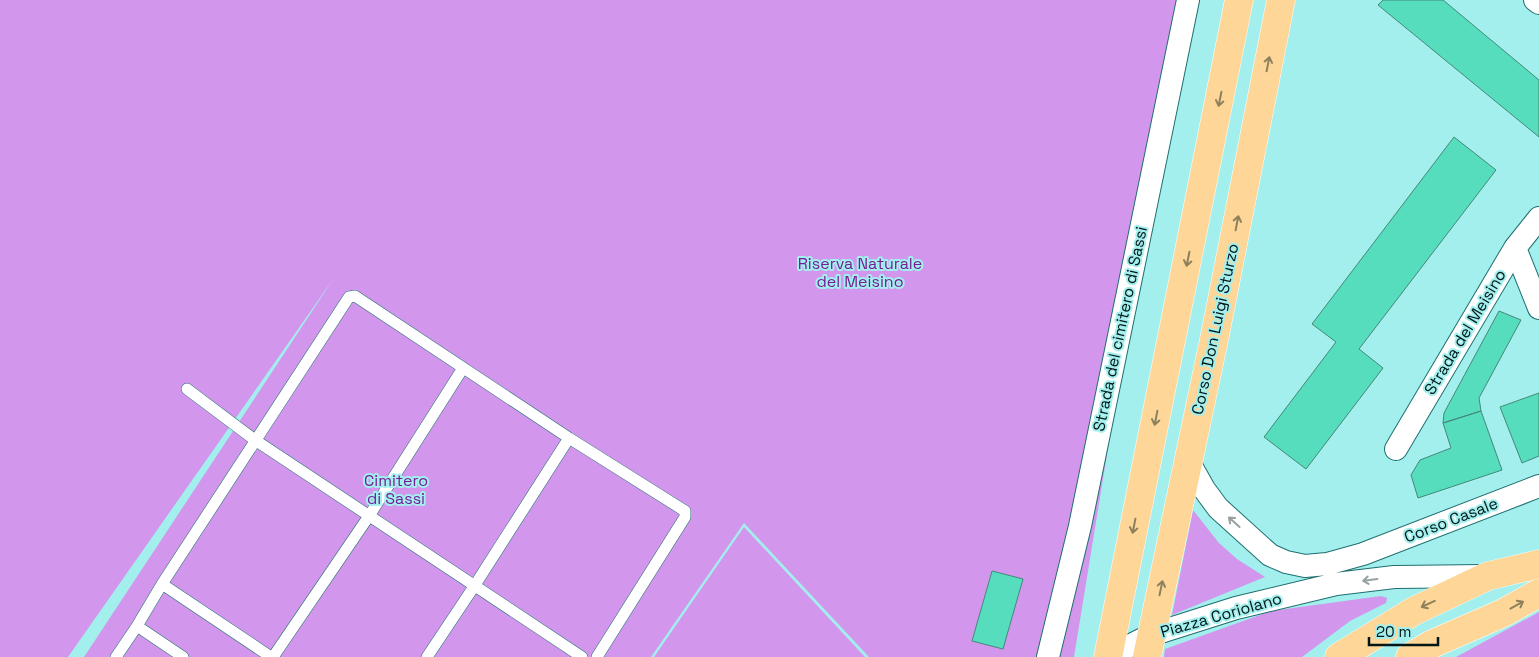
<svg xmlns="http://www.w3.org/2000/svg" width="1539" height="657" font-family="'Space Grotesk',sans-serif">
	<style>
		.green { fill: #d297ed }
		.building { fill: #56ddbe; stroke: #458877 }
		.lines { fill: none; stroke-linecap: round; stroke-linejoin: round }
		.service-casing { stroke: #1f6f6f; stroke-width: 12 }
		.minor-casing { stroke: #1f6f6f; stroke-width: 24 }
		.primary-casing { stroke: #fff; stroke-width: 29 }
		.service { stroke: #fff; stroke-width: 11 }
		.minor { stroke: #fff; stroke-width: 22 }
		.primary { stroke: #fed697; stroke-width: 28 }
		.oneway { stroke: #8c805d }
		.oneway2 { stroke: #99a2a2 }
		.labels { text-anchor: middle; dominant-baseline: central; stroke-width: 4; stroke-linejoin: round; paint-order: stroke }
		.park-label { font-size: 16px; fill: #761d96; stroke: #a3efee }
		.street-label { font-size: 16px; fill: #011616; stroke: #a3efee }
	</style>
	<rect width="100%" height="100%" fill="#a3efee"/>
	<path class="green" d="M0 0H1181L1074 657H869L744 523 651 657H84L334 278 68 657H0Z
		M1193 510 1219 543 1237 559 1265 577 1172 615Z
		M744 527 865 657H654Z
		M1381 596 1387 598 1386 603 1350 621 1302 657H1164L1165 649 1271 611Z
		M1539 612V657H1456Z"/>
	<path class="building" d="M1383 0H1443L1539 80V137L1378 5Z
		M1454 137 1496 170 1359 349 1383 368 1306 469 1264 437 1336 342 1312 324Z
		M1499 311 1521 320 1479 398 1481 411 1443 423 1444 413Z
		M1539 393V456L1522 463 1500 407Z
		M1481 411 1502 470 1418 498 1411 475 1420 460 1451 448 1443 423Z
		M992 571 1023 579 1003 649 972 641Z"/>
	<g class="lines">
		<g class="service-casing">
			<path id="service" d="M187 389 255 440 582 657
				M137 626 162 584
				M116 657 137 626 183 657
				M271 657 162 584 349 297 355 296 569 438 685 511V517L597 657
				M273 657 369 516 463 368
				M427 657 475 585 569 438"/>
		</g>
		<g class="minor-casing">
			<path id="minor" d="M1535 0 1539 3
				M1515 248 1539 308
				M1396 449 1515 248 1539 218
				M1187 459 1204 489 1218 508 1270 555 1286 562 1305 566 1327 564 1363 554 1539 486
				M1109 656 1151 635 1236 608 1336 584 1394 577 1485 576
				M1048 657 1080 526 1188 0"/>
		</g>
		<g class="primary-casing">
			<path id="primary" d="M1108 657 1239 0
				M1147 657 1215 335 1281 0
				M1339 657 1414 611 1488 576 1539 564
				M1410 657 1432 644 1503 613 1539 593"/>
		</g>
		<use href="#service" class="service"/>
		<use href="#minor" class="minor"/>
		<use href="#primary" class="primary"/>
	</g>
	<defs><path id="oneway-shaft" d="M-6 0H5M1.5-3L5.5 0L1.5 3" fill="none" stroke-width="1.6" stroke-linecap="round" stroke-linejoin="round" transform="scale(1.25)"/></defs>
	<g class="oneway">
		<use href="#oneway-shaft" transform="translate(1268 64) rotate(-79)"/>
		<use href="#oneway-shaft" transform="translate(1220 99) rotate(101)"/>
		<use href="#oneway-shaft" transform="translate(1237 223) rotate(-79)"/>
		<use href="#oneway-shaft" transform="translate(1188 259) rotate(101)"/>
		<use href="#oneway-shaft" transform="translate(1156 418) rotate(101)"/>
		<use href="#oneway-shaft" transform="translate(1134 526) rotate(101)"/>
		<use href="#oneway-shaft" transform="translate(1161 588) rotate(-78)"/>
		<use href="#oneway-shaft" transform="translate(1428 604) rotate(155)"/>
		<use href="#oneway-shaft" transform="translate(1517 605) rotate(-29)"/>
	</g>
	<g class="oneway2">
		<use href="#oneway-shaft" transform="translate(1234 522) rotate(-138)"/>
		<use href="#oneway-shaft" transform="translate(1370 580) rotate(173)"/>
	</g>
	<g class="labels">
		<g class="park-label">
			<text x="860" y="263">Riserva Naturale<tspan x="860" dy="18">del Meisino</tspan></text>
			<text x="396" y="480">Cimitero<tspan x="396" dy="18">di Sassi</tspan></text>
		</g>
		<g class="street-label">
			<text transform="translate(1120 329) rotate(-78)">Strada del cimitero di Sassi</text>
			<text transform="translate(1215 329) rotate(-78)">Corso Don Luigi Sturzo</text>
			<text transform="translate(1465 332) rotate(-59)">Strada del Meisino</text>
			<text transform="translate(1451 520) rotate(-21)">Corso Casale</text>
			<text transform="translate(1221 615) rotate(-16)">Piazza Coriolano</text>
		</g>
	</g>
	<path d="M1369 637v8h69v-8" fill="none" stroke="#011616" stroke-width="2.5"/>
	<text x="1376" y="637" font-size="15" fill="#011616" stroke="#a3efee" stroke-width="4" paint-order="stroke">20 m</text>
</svg>
